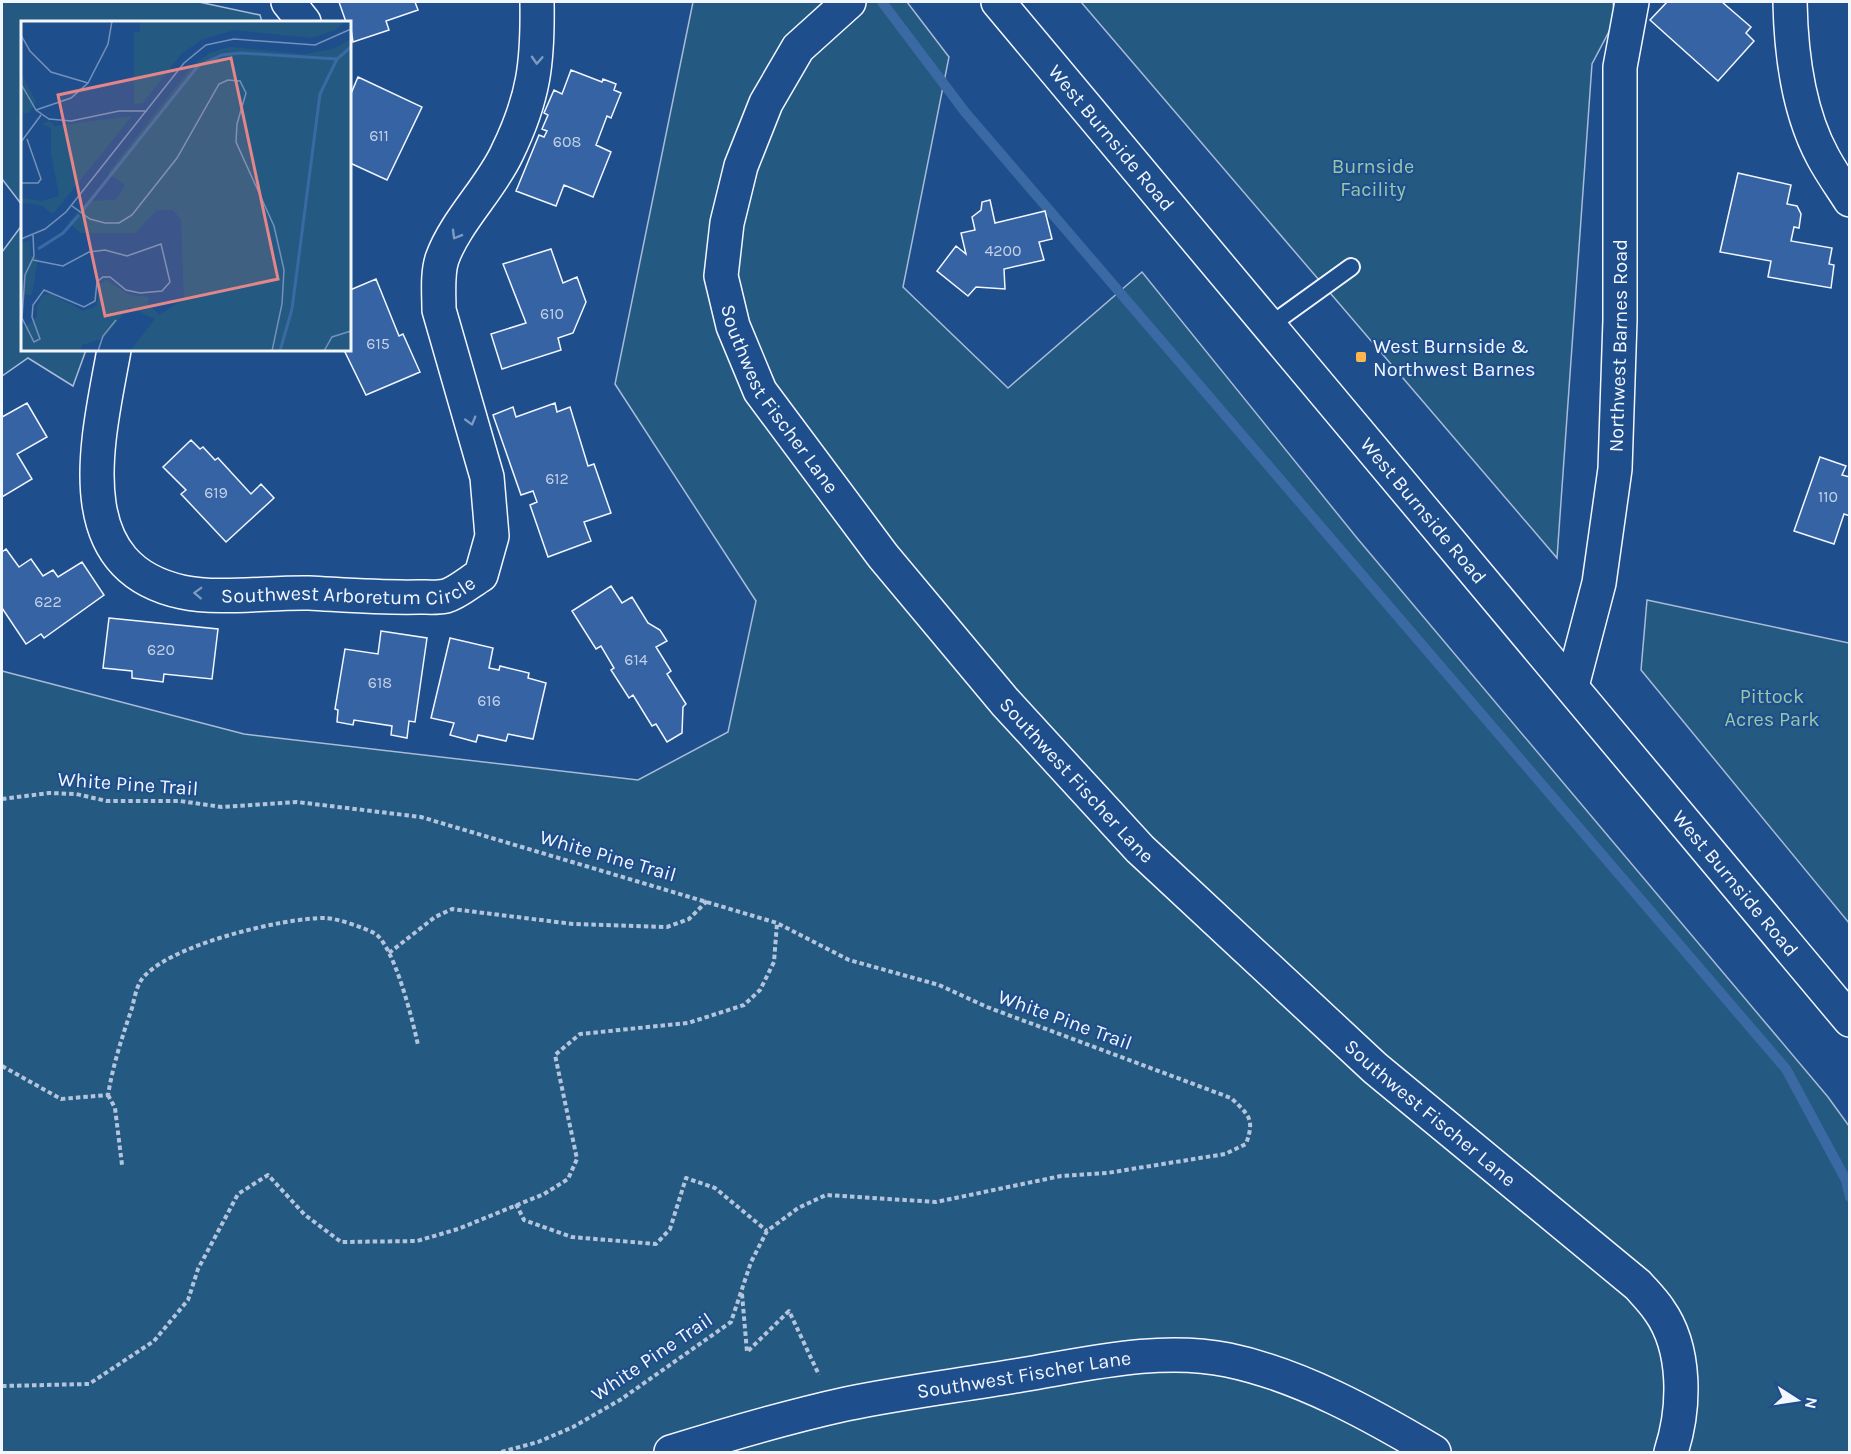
<svg xmlns="http://www.w3.org/2000/svg" width="1851" height="1454" font-family="Karla,sans-serif">
	<style>
		.green { fill: #245a82; stroke: #a8bbd7; stroke-width: 1.5 }
		.lines { fill: none; stroke-linecap: round; stroke-linejoin: round }
		.stream { stroke: #3b69a3; stroke-width: 10 }
		.building { fill: #3563a3; stroke: #f2f6ff; stroke-width: 1.5 }
		.service-casing { stroke: #f2f6ff; stroke-width: 20 }
		.minor-casing { stroke: #f2f6ff; stroke-width: 36 }
		.primary-casing { stroke: #f2f6ff; stroke-width: 36 }
		.path { stroke: #b3c4dc; stroke-width: 4; stroke-dasharray: 4.5 3; stroke-linecap: butt }
		.service { stroke: #1f4e8c; stroke-width: 16 }
		.minor { stroke: #1f4e8c; stroke-width: 33 }
		.primary { stroke: #1f4e8c; stroke-width: 33 }
		.oneway { stroke: #7e9ac0 }
		.poi-dot { fill: #ffb74d; stroke: #1f4e8c; stroke-width: 2 }
		.labels { text-anchor: middle; dominant-baseline: central; stroke-width: 4.5; stroke-linejoin: round; paint-order: stroke }
		.number-label { font-size: 16px; fill: #c3d1e8 }
		.street-label { font-size: 20px; fill: #f2f6ff; stroke: #1f4e8c }
		.park-label { font-size: 20px; fill: #97c8a6; stroke: #1f4e8c }
		.poi-label { font-size: 20px; fill: #f2f6ff; stroke: #1f4e8c; text-anchor: start }
		.inset-river { fill: none; stroke: #3b69a3; stroke-width: 3 }
		.inset-road { fill: none; stroke: #7391ba; stroke-width: 1.5 }
		.view { fill: #e38589; fill-opacity: 0.15; stroke: #e38589; stroke-width: 3 }
		.inset-edge { fill: none; stroke: #f2f6ff; stroke-width: 3 }
	</style>
	<rect width="100%" height="100%" fill="#1f4e8c"/>
	<path class="green" d="M2 2H199L260 15 262 22H22V205L2 179Z
		M693 2H907L949 57 903 287 1008 388 1142 272 1357 538 1828 1097 1849 1126V1452H2V671L244 734 638 780 728 732 756 601 615 384Z
		M1081 2H1613L1615 20 1592 64 1557 558Z
		M22 225V350H86L73 386 28 358 2 376V252Z
		M1647 600 1849 643V923L1641 670Z"/>
	<g class="lines">
		<path class="stream" d="M882 2 965 112 1786 1069 1846 1180 1850 1197"/>
	</g>
	<path class="building" d="M339 2H415L418 10 386 21 389 30 353 42 350 22H346Z
		M1667 2H1722L1751 27 1746 33 1754 41 1718 81 1650 20Z
		M571 70 602 82 603 79 616 84 614 90 621 93 611 118 607 116 596 145 611 152 593 197 564 185 556 206 516 191 539 135 544 137 547 131 542 129 548 115 544 113 554 90 562 94Z
		M358 77 422 107 387 180 350 163V96Z
		M1738 173 1791 185 1787 204 1797 206 1801 214 1799 228 1794 227 1791 241 1832 248 1829 264 1834 265 1831 288 1768 277 1771 261 1720 252Z
		M990 200 995 223 1045 211 1052 239 1039 242 1044 260 1004 269 1005 289 976 287 968 296 937 271 956 246 966 254 961 233 975 230 972 217 981 210 982 202Z
		M551 249 563 283 577 277 586 302 573 333 558 338 561 350 502 369 491 334 526 323 503 264Z
		M376 279 399 336 403 334 420 372 366 395 344 350H350V290Z
		M27 403 47 437 17 454 32 479 2 497V417Z
		M555 403 557 412 570 407 588 466 594 464 611 513 584 522 591 541 548 557 530 505 537 502 533 491 521 495 493 415 513 407 516 417Z
		M191 440 200 449 203 447 215 460 218 458 251 494 261 484 274 498 226 542 181 494 186 490 163 467Z
		M1820 457 1846 466 1842 475 1850 477V516L1844 514 1834 544 1794 531Z
		M6 549 19 567 31 559 43 576 53 570 58 577 82 562 104 595 44 638 41 634 26 644 2 608V552Z
		M611 586 622 603 632 597 648 623 660 630 667 641 656 647 671 671 667 674 686 704 683 707 682 733 667 742 656 724 652 726 633 695 629 698 611 670 614 668 601 646 596 649 572 611Z
		M109 618 218 629 212 679 164 674 163 682 132 678V671L103 668Z
		M381 631 427 638 415 722 409 721 407 738 391 735 392 726 354 720 353 725 337 722 338 710 335 709 345 649 378 654Z
		M450 638 493 648 489 668 499 670 500 666 529 673 528 678 546 683 533 739 508 734 506 741 478 735 476 742 450 735 454 723 431 718Z"/>
	<g class="lines">
		<g class="service-casing">
			<path id="service" d="M1269 326 1351 267"/>
		</g>
		<g class="minor-casing">
			<g id="minor">
				<path d="M288 2 304 22"/>
				<path id="s1" d="M849 2 798 48 766 103 741 166 727 223 721 276 733 326 760 391 883 556 1005 702 1140 849 1375 1068 1638 1285C1645 1293 1653 1301 1659 1310 1687 1349 1685 1409 1671 1452"/>
				<path d="M1790 2C1791 54 1798 111 1823 157 1831 172 1841 186 1850 200"/>
				<path id="s2" d="M114 350C99 435 63 566 182 592 218 600 271 592 309 593 346 595 382 598 419 597 427 597 438 598 446 596 457 593 471 581 481 575L492 536 487 477 439 310C439 294 437 274 442 259 455 222 491 188 507 153 534 98 538 62 537 2"/>
				<path id="s3" d="M1572 686 1599 583 1615 469 1620 320V67L1632 2"/>
				<path id="s4" d="M671 1452C729 1434 787 1417 846 1404 904 1392 963 1385 1021 1375 1088 1364 1160 1346 1228 1360 1300 1375 1372 1415 1434 1452"/>
			</g>
		</g>
		<g class="primary-casing">
			<g id="primary">
				<path id="s5" d="M998 2 1850 1020"/>
			</g>
		</g>
		<path class="path" d="M2 799 49 793 76 794 107 801H180L222 807 297 802 421 817 777 923 849 960 939 985 987 1007 1231 1098C1249 1115 1255 1119 1246 1144L1225 1154 1107 1173 1061 1176 936 1202 826 1195 798 1208 767 1231 751 1262 731 1322 620 1400 573 1427 538 1442 501 1452
			M389 953 435 917 452 909 573 924 667 927 689 919 707 901
			M2 1066 61 1099 108 1095C113 1065 122 1037 132 1008 134 1000 136 989 140 982 161 946 286 917 326 918 339 919 362 927 374 933 394 944 413 1022 418 1045
			M108 1095 115 1108 122 1165
			M516 1204 524 1220 572 1237 656 1244 670 1229 686 1178 715 1188 767 1231
			M742 1294 747 1352 789 1311 819 1375
			M2 1386 89 1384 154 1341 188 1300 198 1269 238 1194 268 1175 305 1215 341 1242 417 1241 458 1229 544 1194 568 1179 577 1159 555 1055 580 1034 688 1023 744 1005 760 990 774 962 777 923"/>
		<use href="#service" class="service"/>
		<use href="#minor" class="minor"/>
		<use href="#primary" class="primary"/>
	</g>
	<defs><path id="oneway-chevron" d="M-2-3.5L2.5 0L-2 3.5" fill="none" stroke-width="1.6" stroke-linecap="round" stroke-linejoin="round" transform="scale(1.5)"/></defs>
	<g class="oneway">
		<use href="#oneway-chevron" transform="translate(537 60) rotate(93)"/>
		<use href="#oneway-chevron" transform="translate(456 235) rotate(120)"/>
		<use href="#oneway-chevron" transform="translate(471 421) rotate(74)"/>
		<use href="#oneway-chevron" transform="translate(198 593) rotate(-178)"/>
	</g>
	<rect class="poi-dot" x="1355" y="351" width="12" height="12" rx="3"/>
	<g class="labels">
		<g class="number-label">
			<text x="379" y="135">611</text>
			<text x="567" y="141">608</text>
			<text x="1003" y="250">4200</text>
			<text x="552" y="313">610</text>
			<text x="378" y="343">615</text>
			<text x="557" y="478">612</text>
			<text x="216" y="492">619</text>
			<text x="1828" y="496">110</text>
			<text x="48" y="601">622</text>
			<text x="161" y="649">620</text>
			<text x="636" y="659">614</text>
			<text x="380" y="682">618</text>
			<text x="489" y="700">616</text>
		</g>
		<g class="street-label">
			<text stroke="none"><textPath href="#s5" startOffset="177">West Burnside Road</textPath></text>
			<text stroke="none"><textPath href="#s3" startOffset="345">Northwest Barnes Road</textPath></text>
			<text stroke="none"><textPath href="#s1" startOffset="450">Southwest Fischer Lane</textPath></text>
			<text stroke="none"><textPath href="#s5" startOffset="663">West Burnside Road</textPath></text>
			<text stroke="none"><textPath href="#s2" startOffset="453">Southwest Arboretum Circle</textPath></text>
			<text stroke="none"><textPath href="#s1" startOffset="936">Southwest Fischer Lane</textPath></text>
			<text transform="translate(128 784) rotate(4)">White Pine Trail</text>
			<text transform="translate(608 856) rotate(16)">White Pine Trail</text>
			<text stroke="none"><textPath href="#s5" startOffset="1149">West Burnside Road</textPath></text>
			<text transform="translate(1065 1020) rotate(20)">White Pine Trail</text>
			<text stroke="none"><textPath href="#s1" startOffset="1422">Southwest Fischer Lane</textPath></text>
			<text transform="translate(652 1357) rotate(-34)">White Pine Trail</text>
			<text stroke="none"><textPath href="#s4" startOffset="362">Southwest Fischer Lane</textPath></text>
		</g>
		<g class="park-label">
			<text x="1373" y="166">Burnside<tspan x="1373" dy="23">Facility</tspan></text>
			<text x="1772" y="696">Pittock<tspan x="1772" dy="23">Acres Park</tspan></text>
		</g>
		<g class="poi-label">
			<text x="1373" y="346">West Burnside &amp;<tspan x="1373" dy="23">Northwest Barnes</tspan></text>
		</g>
	</g>
	<g transform="translate(21 21)">
		<rect width="330" height="330" fill="#1f4e8c"/>
		<path d="M119 0H324L314 9 291 17 214 9 182 18 161 32 122 82 113 83V11H119ZM330 18V330H109L134 298 108 286 83 317 61 324 59 330H0V309L16 296V285L22 274 30 273 62 290 76 285 79 263 85 259 109 274 128 276 126 282 138 294 163 278 160 199 152 189H136L114 212H59L48 201 66 180 95 179 104 164 87 152 172 44 189 32 208 26 284 33 312 28ZM0 51 15 81 8 92H0ZM111 95 32 193 20 184 0 182V177L21 180 38 175 30 132V107L20 103 29 100 34 105ZM9 220V234L17 237 11 274 0 273V222Z" fill="#245a82"/>
		<path class="inset-river" d="M61 190 177 45 201 34 220 32 316 38M17 228 42 212 58 194M259 330 271 288 299 73 316 38 330 26"/>
		<path class="inset-road" d="M0 14 9 30 30 51 67 62M0 63 15 89 28 98 50 100 98 90H126M15 89 50 77 67 62 87 23 91 0M0 121 20 94M0 162H17L20 158 6 118M51 185 69 198 84 202H98L111 194 156 137 198 63 207 59 219 60 225 72 216 103 215 121 253 205 263 249 261 283 251 330M330 201V235M12 214 13 235 4 254 1 297 13 321 19 318 11 296 12 284 23 269 63 286 74 280 76 261 82 256H89L105 269 119 272 141 270 149 261 140 223 106 235 84 229 68 231 42 245 12 239M0 218 24 208 45 191 163 42 185 24 213 18 294 24 330 8M77 330 82 315 95 299M303 330 311 316 330 310"/>
		<path class="view" d="M210 37 257 258 84 295 37 74Z"/>
		<rect width="330" height="330" class="inset-edge"/>
	</g>
	<rect width="1851" height="1454" fill="none" stroke="#f2f6ff" stroke-width="6"/>
	<g transform="translate(1797 1400) rotate(102)" stroke="#1f4e8c" stroke-width="4.5" paint-order="stroke">
	<path d="M0-4.5L10 22L0 15L-10 22Z" fill="#f2f6ff"/>
	<text y="-9" font-size="16" font-weight="bold" text-anchor="middle" fill="#f2f6ff">N</text>
	</g>
</svg>
